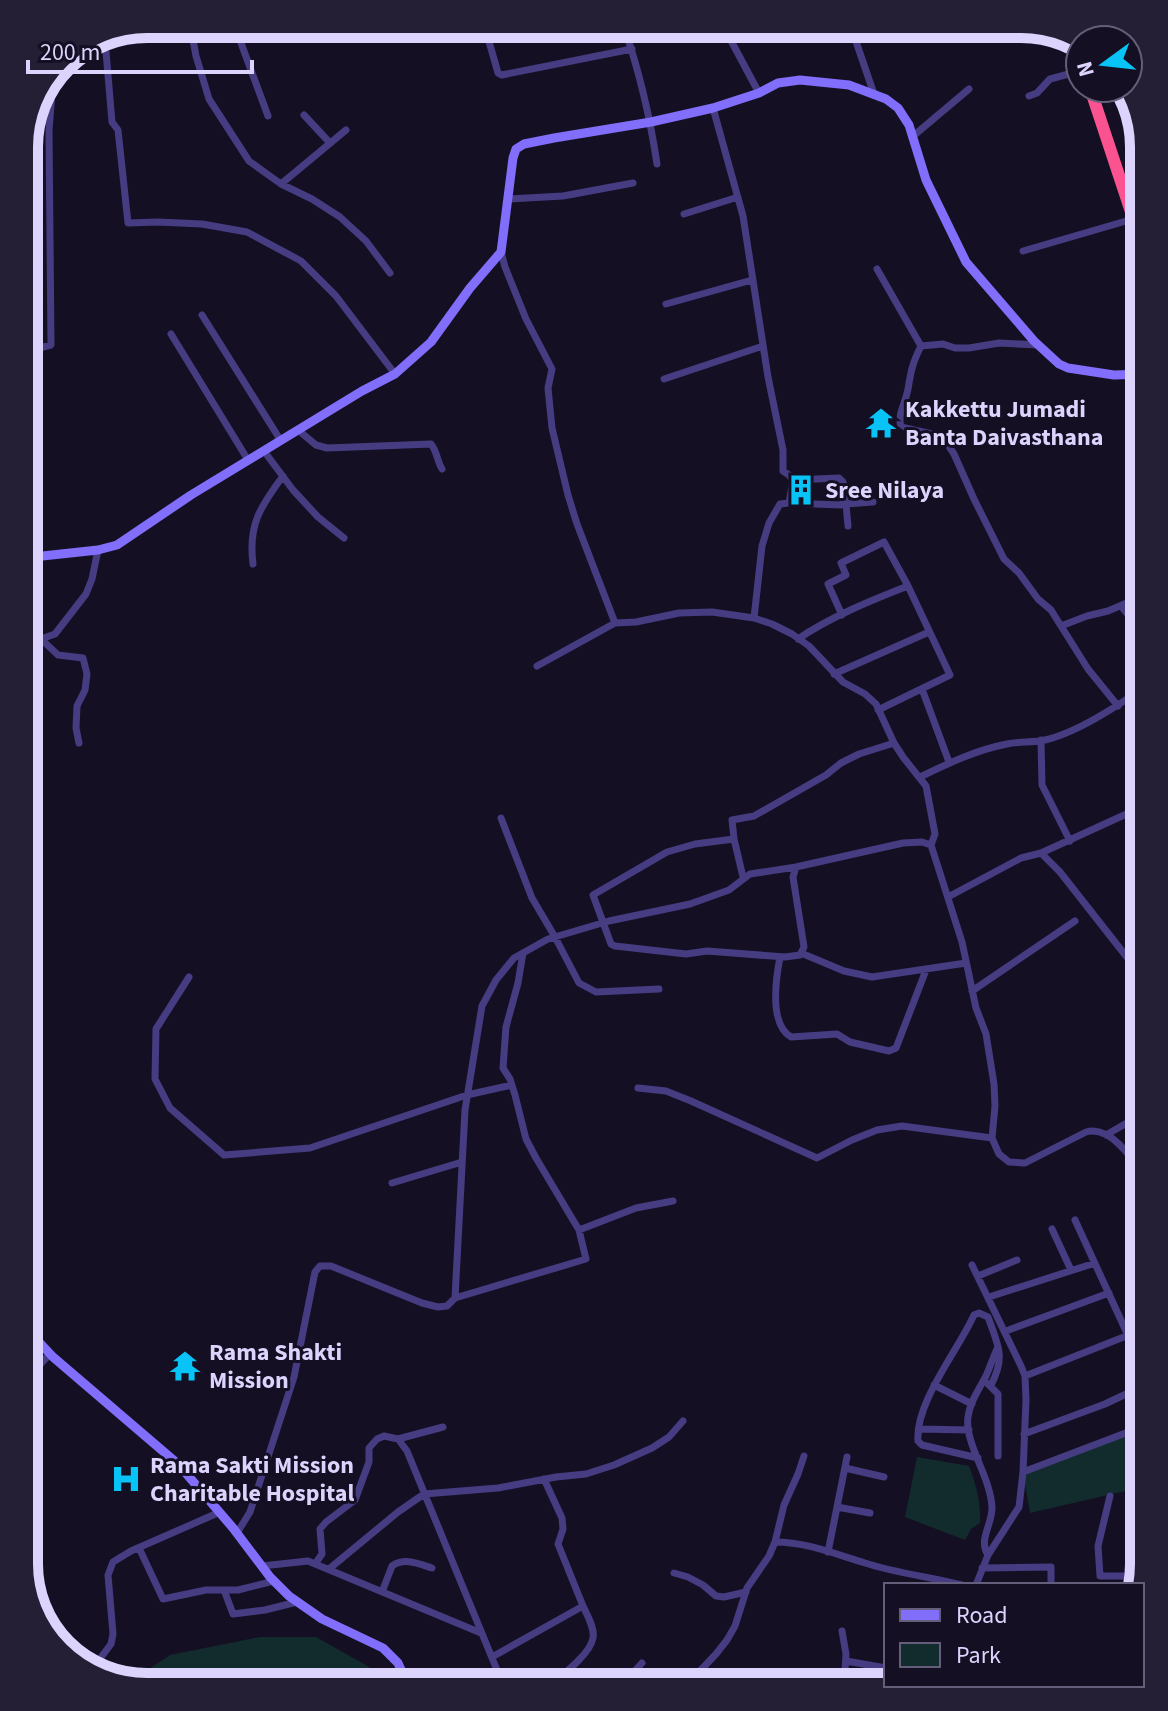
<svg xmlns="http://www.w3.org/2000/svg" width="1168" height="1711" font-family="'Source Sans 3',sans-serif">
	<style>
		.green { fill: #122c2e }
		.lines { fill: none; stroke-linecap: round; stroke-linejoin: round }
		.street { stroke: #463c82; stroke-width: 7 }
		.secondary { stroke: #816efa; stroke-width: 9 }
		.highway { stroke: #fa5390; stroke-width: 12 }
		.labels { text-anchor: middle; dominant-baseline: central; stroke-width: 6; stroke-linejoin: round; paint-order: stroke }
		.poi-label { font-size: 24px; font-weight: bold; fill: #ddd4fe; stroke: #150f24; text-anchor: start }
		.rim { fill: none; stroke: #ddd4fe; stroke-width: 10 }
	</style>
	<rect width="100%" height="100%" fill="#150f24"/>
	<path class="green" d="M1144 1428V1509L1138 1511 1134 1489 1030 1513 1023 1472Z
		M917 1457 969 1466C976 1484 981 1503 980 1523L971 1529 965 1540 905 1517Z
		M260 1637H316L403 1686 140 1687 128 1683 170 1655Z"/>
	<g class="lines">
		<path class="street" d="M190 24 196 56 209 99 249 161 281 184 312 199 340 217 366 241 390 273
			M234 24 268 116
			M484 24 498 73 502 75 632 49
			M623 24C639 70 650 117 657 164
			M724 24 728 35 759 93
			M850 24 874 94
			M105 40 112 122 118 130 128 223 158 222 202 224 247 232 301 261 336 296 395 374
			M1029 96 1037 93 1050 79 1080 71
			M713 108 743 216 768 377 783 450V471L789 475 793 480 789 503 780 504 769 523 762 546 754 618
			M304 115 330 143
			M912 137 969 89
			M281 184 346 130
			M509 199 563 196 633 183
			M684 214 738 197
			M1023 251 1133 219
			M501 252 505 267 526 319 552 369 548 388 552 428 568 495 577 524 615 623 636 622 679 613 712 612 754 618 772 624 792 634 809 646 843 682 865 694 876 704 894 743 903 757 926 786 935 834 931 845
			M877 269 921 346
			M666 304 752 280
			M202 315 281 441
			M171 334 248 460
			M1038 345 999 343 969 348H955L943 344 921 346C912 364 911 371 908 389 906 402 897 414 901 427L936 435 945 440 954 454 974 499 1004 559 1019 573 1038 599 1051 610 1088 669 1118 706
			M24 352 51 345 49 130 53 81
			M664 379 763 346
			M298 430 316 445 327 448 431 444C437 451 437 461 442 469
			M264 451 293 490 318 517 344 538
			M789 503 841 505 845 500 843 482 839 478 793 480
			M843 503 846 504 873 502
			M846 504 848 526
			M253 564C248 525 260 507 283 476
			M1121 606 1144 634
			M842 615 828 584 846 575 841 563 884 542 908 586 950 675 878 710
			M1061 626 1087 616 1108 611 1129 602 1144 588
			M798 639C830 617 872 600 908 586
			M537 666 615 623
			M834 674 929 632
			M922 689 949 762
			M1041 740 1042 785 1070 841
			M79 743 76 728 77 706 85 690 87 674 83 658 58 655 41 639 55 634 86 594 92 579 98 550
			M920 777C949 763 976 750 1007 744 1020 741 1033 743 1045 740 1076 733 1118 706 1144 687
			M501 818 532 898 555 937 579 983 596 992 659 989
			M734 839 732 820 754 816 826 775 841 763 859 754 894 743
			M1041 853 1060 872 1144 979
			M743 877 734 839 695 844 667 852 593 895 611 944 615 946 686 954 707 951 785 957 800 955 804 947 793 877 796 867 903 843 922 842 931 845 962 942 976 1008 986 1034 994 1084 995 1106 992 1138 999 1154 1009 1162 1025 1163 1086 1132C1110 1125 1132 1158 1144 1176
			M948 897 1021 858 1041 853 1144 806
			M801 953 844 971 872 977 966 963
			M780 957C776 978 769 1024 791 1037L837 1034 850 1042 889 1051 896 1048 926 970
			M189 977 156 1029 155 1079 170 1108 224 1155 310 1148 467 1095 512 1085
			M972 991 1075 921
			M638 1088 666 1091 691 1101 817 1158 852 1140 877 1130 902 1126 992 1138
			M1106 1135 1144 1113
			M392 1183 462 1162
			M1075 1220 1131 1342 1144 1390
			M1052 1229 1071 1270
			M579 1230 636 1208 673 1201
			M972 1265 1021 1366 1025 1376 1026 1400 1023 1472 1019 1507 988 1555 976 1585
			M978 1276 1017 1260
			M989 1297 1095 1263
			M455 1298 586 1259 579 1230 536 1158 526 1139 515 1095 510 1079 503 1068 506 1027 518 983 523 953
			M1006 1331 1109 1293
			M1025 1376 1144 1329
			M24 1381 50 1354
			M988 1384 998 1394V1456
			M934 1385 972 1404
			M919 1429 969 1430
			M1024 1434 1105 1404 1143 1386
			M398 1439 407 1451 504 1687
			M978 1458 922 1445 918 1441C915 1404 955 1354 971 1321L974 1315 979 1313 988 1317C998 1345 1006 1357 991 1385
			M845 1468 884 1477
			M1023 1472 1144 1426
			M1110 1496 1098 1546 1100 1576H1141
			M837 1507 870 1513
			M237 1533 250 1512 294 1377 315 1272 320 1266H331L422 1303 438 1307 447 1306 455 1298 465 1110 482 1006 496 980 514 958 548 939 609 921 690 904 729 890 750 874 796 867
			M775 1542 784 1505 798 1474 804 1456
			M139 1548 163 1599 206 1590H238L274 1581
			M828 1552 847 1457
			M988 1555C978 1540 992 1525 992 1508 991 1477 964 1443 968 1417 970 1402 979 1389 986 1376 990 1367 993 1357 998 1347
			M315 1564 322 1554 320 1529 326 1522 355 1500 369 1462V1448L377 1439 384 1436 398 1439 443 1427
			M262 1566 308 1561 481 1633
			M982 1568 1051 1567V1585
			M329 1569 398 1512 424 1494 498 1488 556 1477 586 1474 614 1465 652 1448 669 1437 683 1421
			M674 1573 688 1577 703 1585 716 1596 724 1597 746 1592
			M224 1590 233 1614 265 1610 297 1602
			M382 1592 392 1566C405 1557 419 1564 432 1568
			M842 1631 846 1654 844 1687
			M492 1657 583 1606 558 1544 563 1529 562 1518 544 1479
			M846 1661 886 1668
			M90 1672 111 1644 113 1634 108 1575 113 1562 131 1551 220 1512
			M548 1687C561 1676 590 1655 593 1638 595 1628 587 1615 583 1606
			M620 1687 642 1663
			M672 1687 680 1675 699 1672 716 1654 727 1640 735 1626 747 1588 769 1556 775 1542C806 1542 835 1554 865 1563 896 1573 930 1577 962 1585
			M951 1687V1685"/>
		<path class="secondary" d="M24 558 98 550 117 545 191 495 362 391 395 374 431 342 470 288 501 252 513 158 516 149 524 144 554 138 651 122 713 108 759 93 778 83 800 80 849 85 886 99 898 108 909 125 926 180 966 262 1034 341 1059 364 1068 368 1114 375 1144 374
			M24 1326 53 1357 178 1464 233 1528 270 1577 289 1596 322 1619 383 1648 398 1663 409 1687"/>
		<path class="highway" d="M1073 39 1080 58
			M1090 88 1144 251"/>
	</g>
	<defs>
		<g id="temple-bare" transform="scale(2.4)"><path d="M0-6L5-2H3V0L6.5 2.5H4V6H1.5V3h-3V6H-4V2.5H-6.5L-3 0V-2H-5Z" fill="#08c3f5" stroke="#150f24" stroke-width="2.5" paint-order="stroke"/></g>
		<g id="building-bare" transform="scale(2.4)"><path d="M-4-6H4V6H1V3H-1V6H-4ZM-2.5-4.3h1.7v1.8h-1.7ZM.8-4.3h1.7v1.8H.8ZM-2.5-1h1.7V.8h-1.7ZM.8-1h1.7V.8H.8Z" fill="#08c3f5" stroke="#150f24" stroke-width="2.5" paint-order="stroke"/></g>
		<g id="hospital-bare" transform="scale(2.4)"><path d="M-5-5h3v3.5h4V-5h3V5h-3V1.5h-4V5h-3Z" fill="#08c3f5" stroke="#150f24" stroke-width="2.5" paint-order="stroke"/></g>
	</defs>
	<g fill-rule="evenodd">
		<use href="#temple-bare" x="881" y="423"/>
		<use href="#building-bare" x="801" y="490"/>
		<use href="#temple-bare" x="185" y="1366"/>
		<use href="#hospital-bare" x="126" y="1479"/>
	</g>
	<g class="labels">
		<g class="poi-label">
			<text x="905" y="409">Kakkettu Jumadi<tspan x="905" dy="28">Banta Daivasthana</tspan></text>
			<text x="825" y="490">Sree Nilaya</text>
			<text x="209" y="1352">Rama Shakti<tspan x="209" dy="28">Mission</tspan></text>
			<text x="150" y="1465">Rama Sakti Mission<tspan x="150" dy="28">Charitable Hospital</tspan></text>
		</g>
	</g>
	<path d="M0 0H1168V1711H0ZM147 38H1021A109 109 0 0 1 1130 147V1564A109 109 0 0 1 1021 1673H147A109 109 0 0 1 38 1564V147A109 109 0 0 1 147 38Z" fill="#251f35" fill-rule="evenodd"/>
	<path class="rim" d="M147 38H1021A109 109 0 0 1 1130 147V1564A109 109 0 0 1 1021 1673H147A109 109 0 0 1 38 1564V147A109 109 0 0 1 147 38Z"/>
	<rect x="884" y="1583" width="260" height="104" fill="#150f24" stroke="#655e7b" stroke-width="2"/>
	<rect x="900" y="1609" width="40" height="12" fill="#816efa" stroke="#655e7b" stroke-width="2"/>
	<text x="956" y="1623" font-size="24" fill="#ddd4fe">Road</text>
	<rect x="900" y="1643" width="40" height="24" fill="#122c2e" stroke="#655e7b" stroke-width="2"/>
	<text x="956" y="1663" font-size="24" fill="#ddd4fe">Park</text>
	<g transform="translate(1104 64) rotate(255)"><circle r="38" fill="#150f24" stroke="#655e7b" stroke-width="2"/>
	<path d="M0-6L14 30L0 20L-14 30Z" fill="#08c3f5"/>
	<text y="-12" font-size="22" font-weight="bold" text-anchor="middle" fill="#ddd4fe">N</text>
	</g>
	<path d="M28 60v12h224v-12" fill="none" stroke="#ddd4fe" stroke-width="4"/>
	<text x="40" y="60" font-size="24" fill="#ddd4fe" stroke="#150f24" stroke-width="6" paint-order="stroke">200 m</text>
</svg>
